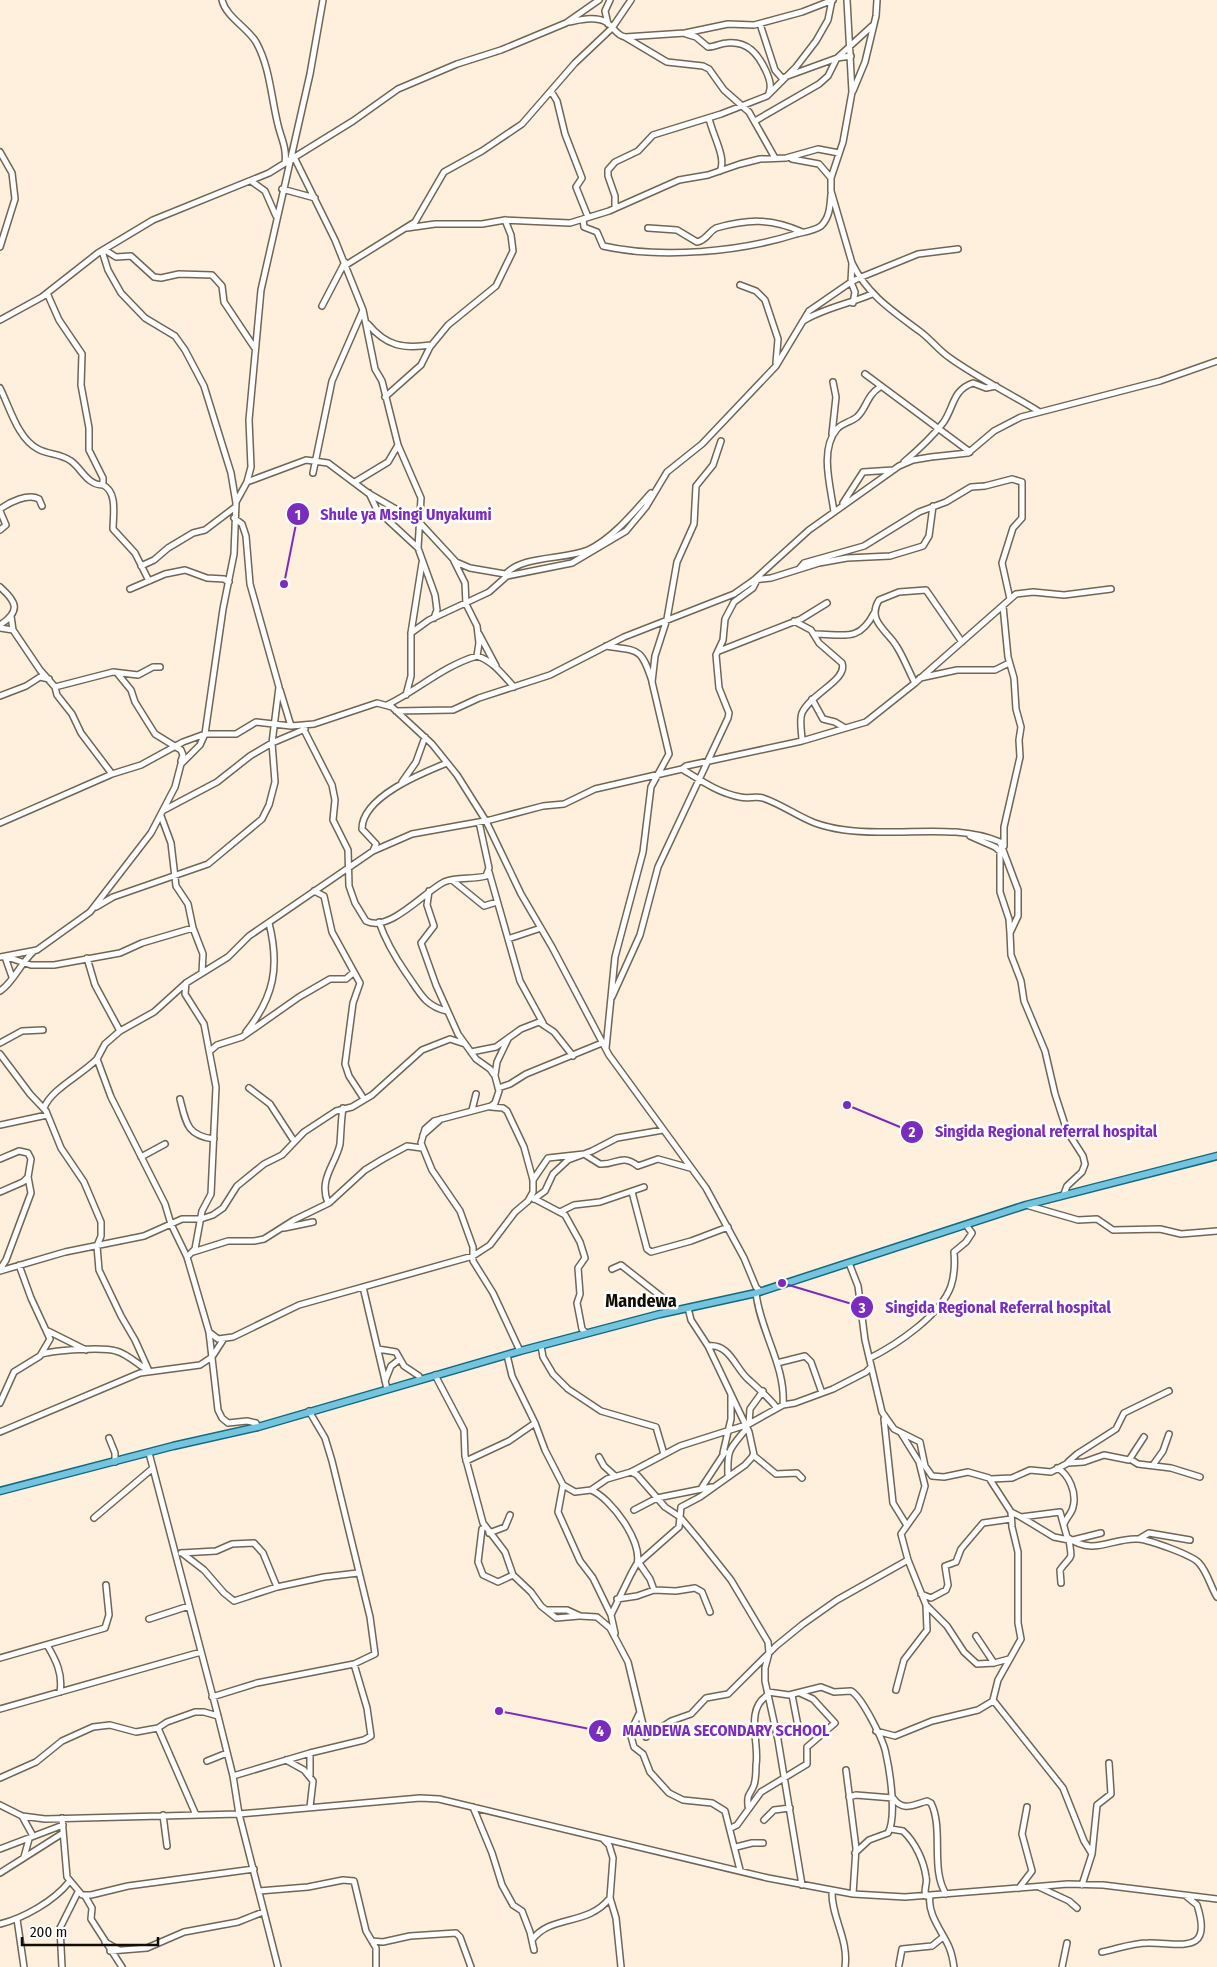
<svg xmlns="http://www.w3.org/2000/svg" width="1217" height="1967" font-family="'Fira Sans Condensed',sans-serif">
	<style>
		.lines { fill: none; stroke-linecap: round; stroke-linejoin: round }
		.minor-casing { stroke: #716554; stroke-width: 8 }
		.major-casing { stroke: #146a82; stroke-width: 9 }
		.minor { stroke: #fff; stroke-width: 5 }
		.major { stroke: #73c4dc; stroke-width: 6 }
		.labels { text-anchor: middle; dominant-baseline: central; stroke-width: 5; stroke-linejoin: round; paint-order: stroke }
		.quarter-label { font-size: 18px; font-weight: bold; fill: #110c06; stroke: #fff }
		.leader { fill: none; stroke: #7b2cbf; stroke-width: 2 }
		.callout-dot { fill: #7b2cbf; stroke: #fff; stroke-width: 2 }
		.mark-label { font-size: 15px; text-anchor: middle; font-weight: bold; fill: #fff }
		.callout-label { font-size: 16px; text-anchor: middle; font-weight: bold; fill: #7b2cbf; stroke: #fff; stroke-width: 5; stroke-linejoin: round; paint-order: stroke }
	</style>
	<rect width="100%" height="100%" fill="#fff0dd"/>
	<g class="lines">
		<g class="minor-casing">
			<path id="minor" d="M222 0C226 17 247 27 256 42 270 67 271 97 278 125 281 138 287 148 285 163
				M569 22C580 20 595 16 606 22 614 26 615 35 625 37L685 33 728 24 754 25 802 12 833 0
				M608 24 605 11 610 0
				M760 24 775 70 782 78 837 58 851 56
				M686 34 696 37 708 47C715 47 721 43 727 43 748 41 758 54 766 71 769 78 772 85 769 93
				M625 37 667 62 703 66 709 69 724 90 749 112 775 158
				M551 91 557 101 565 134 582 178 576 187 588 217
				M853 91 865 62 876 16 877 0
				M709 118C712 134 727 158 720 171
				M755 121 819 84 828 76 837 58 872 26
				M0 152 12 173 15 199 0 247
				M295 159 335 240 363 310 332 381 313 473
				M792 159 819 164 831 178
				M251 181 265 191 276 216
				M282 189 315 198
				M615 208V196L608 176V170L615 162 638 151 653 135 721 114 767 96 796 67 816 41 828 20 832 0
				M583 219 584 227 597 232 603 246C661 259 740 252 796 234 804 232 814 231 821 226 830 217 830 206 831 194
				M407 228 435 224H482L505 220 570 223 609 211 679 180 708 175 740 164 760 159 786 158 818 149 839 153
				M648 228 677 230 697 242C707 240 708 232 716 228 748 219 771 218 802 232
				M105 250 116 257 131 256 154 277 161 278 179 274 212 275 222 286 224 302 254 347
				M852 263C867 294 891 310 918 330 930 338 938 350 950 358 978 378 1009 393 1038 411
				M346 265 415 222 444 172 482 151 522 124 575 63 612 28 631 0
				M740 285 756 291 765 300 778 339 776 363
				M47 293 59 320 82 354 81 385 89 428V450L103 478V485C118 492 113 516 113 529L135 553 149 581
				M853 303 855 292 851 282 859 278 918 254 958 249
				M322 306 345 262
				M363 310 375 369 382 381 398 445 421 498 418 548
				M0 320 42 297 98 253 153 220 269 173 353 121 398 89 457 64 501 50 566 23 599 0
				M803 321C824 308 849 304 872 294
				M368 324C386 346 403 349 431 345
				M865 374 970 452
				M0 388C10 408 18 439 38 449 49 455 60 453 71 461 82 469 87 485 103 485
				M385 397 421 365 430 347 448 325 496 286 513 251 511 235 505 220
				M832 434 836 397 833 382
				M904 462C918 450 932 437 943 423 954 408 952 390 973 383L986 388 996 386
				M247 482 306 460 328 463 368 493 420 523 456 562 470 568 505 574
				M355 482 388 462 398 445
				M369 493 377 510 418 548 435 595 437 610 434 618
				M236 502 247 482 251 467 249 420 261 290 310 74 323 0
				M843 503 863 472 893 470
				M0 509C10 502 28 493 39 499L42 506
				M0 511 6 525 0 530
				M834 512C831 488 819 450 837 429 842 423 851 422 857 417 867 408 866 396 880 387
				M454 561 465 583 466 604 477 626 479 643 477 656
				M141 566 154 560 168 548 193 533 205 530 234 508
				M799 569 804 563 864 546 919 512 946 502 971 487 985 486 1012 479 1022 482V518L1013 528 1002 563 1010 599
				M505 575C521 555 565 560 588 550 612 539 634 512 651 493
				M754 580 771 578 819 563 847 558 890 556 923 546 929 536 933 506
				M0 587C17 602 21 611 0 625
				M130 589 165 574 185 570 207 578 224 579 229 582
				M1003 606 1008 657 1014 678 1016 709 1021 727 1019 740 1020 757 1004 827V846
				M11 616 13 630 40 670 55 687 57 695 72 714 81 733 112 774
				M794 621 811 630 819 643 842 663C848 680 811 693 802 713 799 720 802 733 802 741
				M0 628 13 630
				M411 633 429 620 489 592 507 576 572 563 626 531 646 507 667 472 702 444 776 366 809 311 851 282 852 263 831 191V178L843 142 852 92 847 0
				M479 634 496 666
				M815 634C843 634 859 643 874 613
				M606 646C639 651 641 647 652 681
				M719 651 801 619 827 603
				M117 673 131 690 135 702 155 734 181 750 183 755 181 761
				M920 678 957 670H995L1009 663
				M915 683C909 672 904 658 897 647 888 631 866 621 879 600L899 592 926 590 962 642
				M55 687 113 672 138 675 153 667H160
				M280 690 291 726
				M406 695 411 676V633L422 563
				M0 696 26 686 40 677 49 679
				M812 699 823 719 835 722 845 728
				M387 705C418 690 443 666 477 656 493 661 503 675 514 687
				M396 711 453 710 479 698 550 675 624 637 734 594 754 580 809 530 899 466 913 460 931 457 968 453 994 431 1021 417 1160 381 1217 361
				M304 730 332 785 335 800 333 820 348 850 349 886 355 903 366 921C389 933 424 892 444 882 457 876 472 880 486 876L489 868 479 822
				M682 769 686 766 802 741 866 722 915 683 1016 594 1033 592 1064 595 1111 589
				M402 782 416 762 425 737
				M164 810 217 782 250 756 272 743 305 729
				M161 816 171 843 176 886 188 904 193 928 203 954 202 973
				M0 823 112 774 141 765 183 742 205 734H236L256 722 291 726 314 724 377 703 392 707 432 744 457 775 486 821 521 894 552 947 609 1055 706 1188 744 1258 756 1287 760 1291
				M970 836 995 847 1002 853
				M373 851 412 834 490 820 543 806 564 804 595 789 682 769C700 780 718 793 740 797 748 799 755 796 763 798 781 804 797 816 815 823 834 830 859 832 879 832 919 833 961 826 1000 842L1018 890V916L1010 933 1011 955 1021 981 1024 1001 1045 1051 1055 1094 1067 1131 1083 1156 1085 1164 1082 1172 1067 1186 1064 1194
				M1000 851V892L1009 919 1010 933
				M489 872 520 981 543 1023
				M452 880 484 906 497 902
				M314 891 324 896 332 932 360 983 353 1003 345 1064 349 1076 364 1099
				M429 891 427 905 434 926 421 943 436 985 458 1034 476 1059 490 1069 495 1076 499 1091 495 1103 491 1106 434 1121 425 1129 421 1143 432 1170 460 1211 473 1247V1261L493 1293 520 1351
				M96 907 113 897 208 864 262 819 269 805 275 782 272 743 279 687 250 584 246 536 242 524 234 518
				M379 922C386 942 395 957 406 973 419 991 424 1006 447 1011
				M508 939 541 928
				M0 957 37 950 90 912 151 833 175 787 181 764 200 745 205 734 223 609 234 554 236 503 231 473 204 386 185 350 175 336 145 318 121 293 108 270 102 251
				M5 957 12 977
				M7 957 31 965H54L120 953 142 943 193 928
				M87 958 95 985 120 1031
				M186 983 185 994 204 1024 216 1087 211 1194 202 1211 195 1249 187 1257
				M0 991C13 983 20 964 33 952
				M612 997 640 935 658 867 728 718 729 713 719 688 716 655 723 640 725 619 734 602 753 588 757 580
				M246 1032C274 997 280 967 269 923
				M0 1043 22 1031 43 1030
				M606 1048 615 957 643 852 651 787 669 754 652 682 655 656 667 619 677 562 694 524 696 486 713 465 721 441
				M210 1051 217 1045 242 1037 299 997 330 979H346L354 972
				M471 1052 496 1047 521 1029 539 1022 554 1032 573 1056
				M0 1054 30 1094 46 1111 61 1148 84 1182 101 1222V1236L97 1246 99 1270 121 1316 135 1340 149 1371
				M495 1075 497 1062 508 1039
				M249 1088 270 1104 294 1141
				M498 1088 510 1084 526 1074 602 1043
				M180 1099C186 1123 187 1136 214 1139
				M44 1108C51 1089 83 1074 97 1059
				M472 1110 476 1094
				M0 1125 47 1115
				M423 1135 441 1119
				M141 1157 165 1144
				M0 1159 19 1151 28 1153 31 1159 28 1177 31 1193 6 1260 0 1269
				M533 1180 548 1158 584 1154 600 1164C617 1165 621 1153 638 1166L658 1159 690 1168
				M0 1192 23 1182 28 1177
				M632 1192 647 1249 651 1252 691 1241 728 1227
				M531 1197 565 1215 580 1242 585 1258 578 1268 580 1294 577 1303 582 1329 586 1333
				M534 1199 545 1191 553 1174 568 1160 592 1151 617 1138 663 1130
				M328 1203C318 1179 336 1164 340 1144 341 1132 341 1120 343 1108
				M1026 1205 1078 1220 1097 1219 1113 1230 1160 1229 1181 1234 1217 1231
				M560 1212 574 1205 600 1202 644 1187
				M284 1228 313 1222
				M193 1252 228 1241H254L264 1239 294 1220 329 1203 365 1170 383 1159 407 1146 422 1148
				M849 1263 858 1286 865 1340 882 1412 894 1429 920 1442 925 1466 932 1476 944 1477 968 1472 989 1478 1011 1512 1012 1527 1018 1552V1623L1021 1639 998 1680 993 1700 1063 1788 1084 1841 1092 1854 1082 1885
				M612 1269 621 1265 668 1302 673 1311
				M0 1271 65 1252 144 1236 182 1219H201L213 1215 223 1208 237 1186 264 1164 282 1155 304 1132 336 1111 352 1107 372 1095 422 1050 450 1039 465 1044
				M363 1287 387 1389
				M756 1293C760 1331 786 1366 783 1405
				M688 1308 691 1320 708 1346C730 1343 736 1370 749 1380 759 1389 768 1397 777 1408
				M48 1331 86 1350
				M209 1332 218 1339 233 1337 299 1305 473 1256 490 1245 515 1212 528 1201 533 1192V1180L524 1147 507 1111 503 1108 491 1107
				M541 1346 543 1357 553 1374 568 1389 601 1411 656 1427 664 1454
				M378 1349 396 1352 404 1366 419 1376 420 1380
				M42 1354C56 1350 103 1347 116 1351 128 1354 138 1365 149 1371
				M507 1355 512 1376 535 1423 545 1450 563 1485 575 1492 591 1490 607 1479 631 1472 680 1446 749 1424 783 1405 795 1403 833 1389 866 1372 871 1367
				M870 1358C896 1345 941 1315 951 1286 955 1274 955 1264 954 1252L966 1242 972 1233 966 1225
				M777 1363 805 1356 811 1362 822 1393
				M435 1375 464 1430 465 1456 483 1523 505 1552 513 1575 531 1592 541 1606 546 1610H567L580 1616 597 1617 610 1628 628 1662 646 1737
				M385 1381 391 1366 400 1359
				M0 1403 14 1372 40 1356 50 1339 31 1298 19 1265
				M884 1419 893 1503 906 1524
				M749 1424 750 1409 763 1391
				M258 1427 256 1423 247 1421 228 1423 222 1418 218 1410 209 1332 187 1257 171 1224 165 1204 111 1097 97 1059 105 1044 120 1031 154 1012 186 983 228 957 249 936 373 851 376 844 362 829C362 797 422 773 447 763
				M0 1432 140 1373 200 1365 212 1357 223 1340
				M901 1433 919 1462 925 1486 918 1510 901 1534 908 1560 926 1605 947 1626 964 1652 977 1664 994 1663 1009 1659
				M109 1438 115 1453V1462
				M149 1453 218 1716 233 1776 239 1814 278 1967
				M723 1453 731 1419V1395
				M753 1455 776 1474 797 1473 802 1478
				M599 1457 604 1466 615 1476
				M1130 1459 1138 1464 1171 1468 1200 1477
				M466 1461 509 1441 535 1423
				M1068 1462 1077 1454 1116 1429 1124 1413 1169 1391
				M1153 1465 1163 1451 1169 1434
				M1057 1468C1069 1474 1077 1493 1073 1507 1072 1513 1066 1518 1064 1524
				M631 1472 637 1475 665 1507 680 1517 700 1541 731 1580 768 1642 769 1653 765 1668V1681L778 1740 802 1885
				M728 1475C727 1448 730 1449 747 1428
				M991 1479 1012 1478 1030 1470 1051 1472 1068 1463 1084 1462 1104 1455 1129 1460 1144 1437
				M563 1485 558 1512 580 1561 593 1578 611 1615
				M702 1487 725 1452
				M591 1490C611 1498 643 1542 637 1564
				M634 1510 657 1498 712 1487
				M1011 1512 1021 1517 1060 1512 1067 1537C1094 1557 1113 1537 1138 1539 1150 1540 1192 1555 1199 1563 1208 1573 1210 1586 1217 1597
				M1021 1517 1054 1537 1069 1540
				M94 1518 153 1468
				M482 1529 478 1562 483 1575 498 1582 513 1575
				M489 1533 505 1527 510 1515
				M1139 1539 1149 1533 1190 1540
				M1073 1540 1101 1533
				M181 1553 216 1551 232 1544 254 1543 263 1553 277 1587
				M182 1553 204 1570 224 1593 234 1601 277 1587 324 1577 358 1573
				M639 1563 650 1579 654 1590
				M1061 1583 1060 1570C1073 1552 1072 1563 1069 1539
				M921 1594 931 1598 946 1590 948 1585 945 1566 956 1562 961 1549 983 1523 1011 1519
				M617 1599 637 1596 654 1590 676 1591 695 1588 702 1592 710 1612
				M546 1610 556 1618 579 1616
				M149 1619 189 1606
				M615 1633 611 1615 631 1574 636 1565 679 1527 681 1507 700 1497 745 1465 754 1455 749 1432 708 1346
				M976 1636 994 1663
				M47 1645C56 1660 63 1674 60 1692
				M0 1658 105 1628 109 1615 106 1585
				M896 1690 904 1660 927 1630 926 1605
				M768 1692 789 1695 821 1687 834 1692 851 1691C862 1697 884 1741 886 1754 890 1772 897 1817 888 1833L869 1840 855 1853
				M792 1695 798 1726
				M212 1697 257 1683 354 1664 375 1654 370 1617 332 1461 325 1438 309 1411
				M0 1709 201 1652
				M639 1714 630 1733 634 1747 643 1754 650 1772 669 1793 683 1800 712 1803 725 1811 740 1870
				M643 1726 652 1730 659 1729 671 1721 691 1714 706 1698 728 1694 776 1646 803 1624 837 1600 908 1560
				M158 1728 196 1815
				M876 1731 895 1736 932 1721 978 1710 993 1701
				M310 1753V1775
				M286 1760 304 1770 313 1781 310 1807
				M207 1761 227 1753
				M846 1770 856 1848 853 1894
				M233 1776 310 1753 364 1740 371 1736 367 1708 354 1664
				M0 1778 36 1762 62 1741 93 1727 110 1725 136 1732 158 1728 167 1722 195 1712H204L218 1716
				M849 1797 856 1795 893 1798C903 1812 913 1805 927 1801L931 1803C944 1829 930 1869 946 1894
				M0 1805 22 1816 45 1819 239 1814 420 1798 439 1799 768 1878 853 1894 905 1897 1068 1884 1103 1885 1217 1899
				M748 1806C747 1792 750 1796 754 1785 756 1779 756 1771 756 1765 760 1744 744 1709 768 1695
				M473 1807 492 1853 502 1885 513 1905 522 1911 530 1932 534 1950
				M163 1815 167 1846
				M22 1816 33 1836
				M62 1818 67 1877 82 1895H91L128 1886 254 1869
				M764 1820 774 1810 790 1808
				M731 1828 737 1825 761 1792 807 1764V1747L835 1723 813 1699 800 1693
				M891 1829 903 1831C915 1842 924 1861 926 1877 928 1884 923 1889 926 1896
				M603 1839 609 1845 613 1858 610 1898 616 1918 621 1967
				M736 1847 752 1843H763
				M0 1849 63 1825
				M1092 1854 1097 1805 1111 1794 1109 1763
				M24 1857 29 1839
				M0 1873 63 1833
				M1039 1887 1069 1901 1077 1908
				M1019 1888 1032 1871 1022 1834 1027 1807
				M259 1891 308 1887 343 1880 354 1881 366 1931 376 1948V1967
				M832 1891C831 1917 849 1939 845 1967
				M85 1896 92 1908 91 1919 122 1967
				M930 1896C927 1914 942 1931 949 1947 952 1954 953 1960 954 1967
				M17 1919 24 1967
				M0 1924C24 1918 54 1901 69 1882
				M532 1940C551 1914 587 1927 610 1898
				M372 1941 383 1942 410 1936 456 1933 460 1937 471 1967
				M105 1942 119 1950
				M110 1951 147 1948 184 1932 238 1922 263 1912
				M1102 1952C1117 1949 1132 1943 1148 1943 1178 1942 1214 1957 1197 1905L1186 1896
				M899 1965 902 1949 932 1946 943 1937
				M62 1967 60 1928 78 1892
				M1062 1967 1067 1943"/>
		</g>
		<g class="major-casing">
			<path id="major" d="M0 1491 173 1446 258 1427 520 1351 660 1314 756 1293 1026 1205 1217 1156"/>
		</g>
		<use href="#minor" class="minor"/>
		<use href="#major" class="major"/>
	</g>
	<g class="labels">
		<g class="quarter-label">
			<text x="641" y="1301">Mandewa</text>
		</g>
	</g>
	<path class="leader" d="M284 584L298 514M847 1105L912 1132M782 1283L862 1307M499 1711L600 1731"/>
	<g class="callout-dot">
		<circle cx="284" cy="584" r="5"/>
		<circle cx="847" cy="1105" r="5"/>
		<circle cx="782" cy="1283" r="5"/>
		<circle cx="499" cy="1711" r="5"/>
		<circle cx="298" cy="514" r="12"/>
		<circle cx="912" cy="1132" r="12"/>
		<circle cx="862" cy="1307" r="12"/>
		<circle cx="600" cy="1731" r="12"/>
	</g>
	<g class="mark-label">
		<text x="298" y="520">1</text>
		<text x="912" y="1137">2</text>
		<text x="862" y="1313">3</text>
		<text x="600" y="1736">4</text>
	</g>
	<g class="callout-label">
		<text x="406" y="520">Shule ya Msingi Unyakumi</text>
		<text x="1046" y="1137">Singida Regional referral hospital</text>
		<text x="998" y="1313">Singida Regional Referral hospital</text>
		<text x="726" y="1736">MANDEWA SECONDARY SCHOOL</text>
	</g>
	<path d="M22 1937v8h136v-8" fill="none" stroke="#110c06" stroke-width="2.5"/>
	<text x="30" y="1937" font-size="15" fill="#110c06" stroke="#ffffff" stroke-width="4" paint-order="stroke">200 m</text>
</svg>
